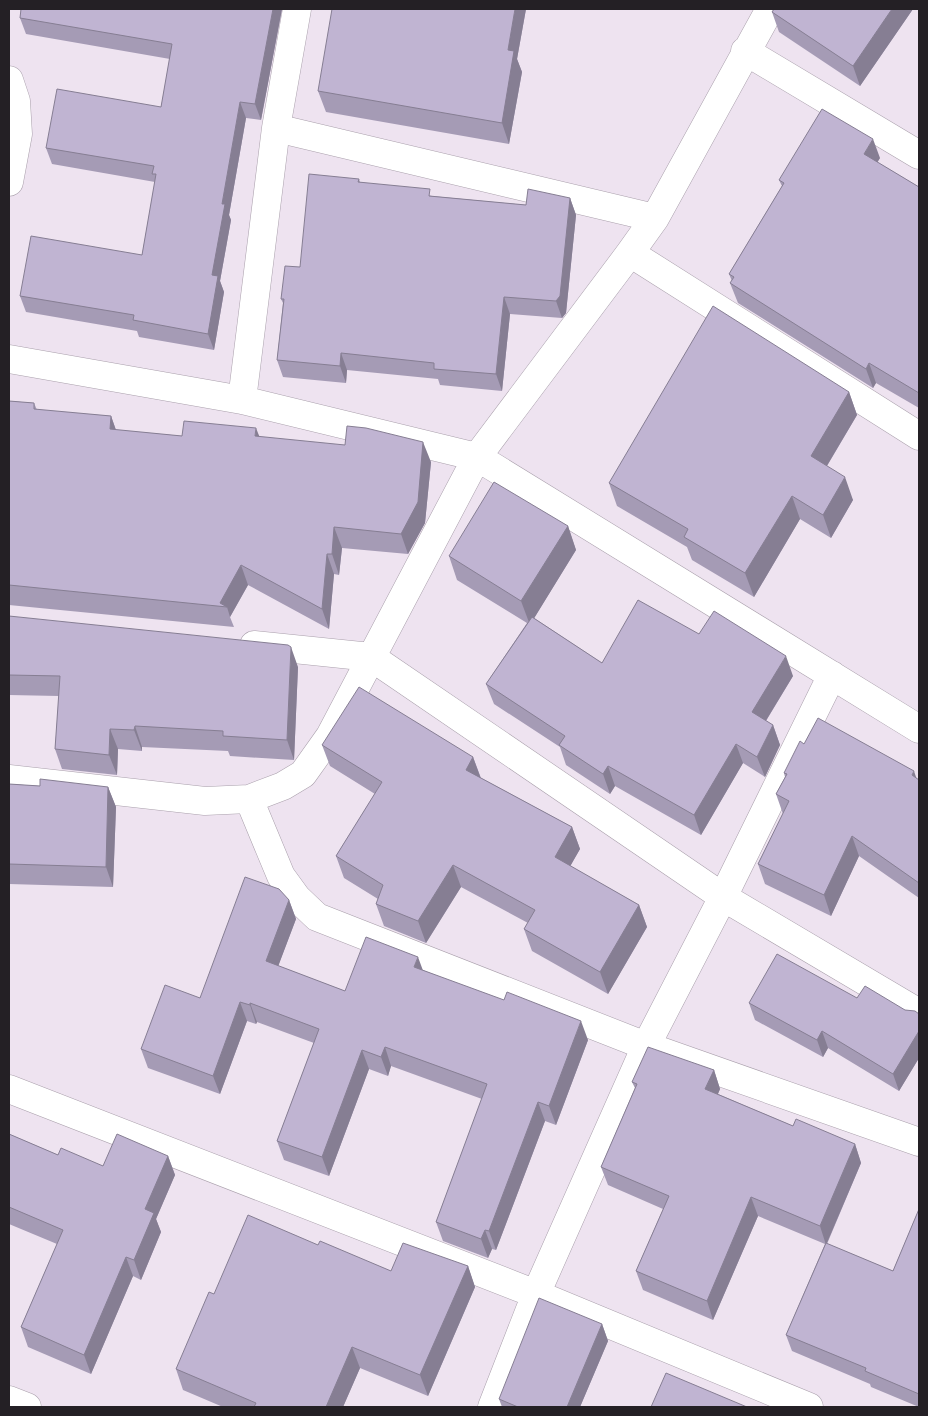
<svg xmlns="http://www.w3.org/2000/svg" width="928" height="1416" font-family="'Roboto Serif',serif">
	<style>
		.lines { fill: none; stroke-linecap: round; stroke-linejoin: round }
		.minor-casing { stroke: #aaa0ac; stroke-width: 29 }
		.minor { stroke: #fff; stroke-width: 28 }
		.wall { fill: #a59bb5 }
		.shaded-wall { fill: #867e93 }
		.building { fill: #c0b4d2; stroke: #867e93 }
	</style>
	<rect width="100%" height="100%" fill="#eee3f0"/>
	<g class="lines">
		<g class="minor-casing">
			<path id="minor" d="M770 9 655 218 630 253 919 436
				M745 51 919 155
				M9 80 16 101 18 134 9 182
				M276 128 655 218
				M9 359 242 400 477 457 919 729
				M242 400 276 128 297 9
				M254 645 371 657 723 897 919 1013
				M9 779 205 801 249 799 283 786 303 774 330 736 477 457 630 253
				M249 799 281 876 297 898 317 917 646 1046 919 1142
				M9 1089 536 1294 809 1407
				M9 1400 27 1407
				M492 1407 536 1294 646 1046 723 897 832 675"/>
		</g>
		<use href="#minor" class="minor"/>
	</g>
	<path class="wall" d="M282 9 261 120 246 118 229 215 231 220 220 281 224 292 214 350 139 337 137 331 26 312 20 296 142 255 155 182 52 164 46 148 161 107 170 59 26 34 20 18Z
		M526 9 517 59 522 72 509 144 326 112 318 91Z
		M774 9H913L860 86 779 32 772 12Z
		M880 158 877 162 919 187V408L876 383 873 388 738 303 730 283 732 281 729 274 782 186 779 180Z
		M359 179 360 182 432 196 526 205 570 198 576 215 566 313 562 318 510 314 502 391 440 385 438 379 347 370 346 383 283 377 277 360 283 303 281 299 300 267Z
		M849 392 857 415 827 466 853 500 831 538 800 519 754 597 692 560 687 547 617 506 609 483Z
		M9 401 34 403 37 410 111 416 116 430 182 436 259 437 431 462 425 523 408 554 342 548 339 575 334 574 329 629 248 585 230 617 234 627 9 605Z
		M568 526 576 550 534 618 602 663 699 634 793 676 766 721 773 725 780 745 765 777 743 763 701 835 615 786 610 794 566 765 560 747 494 704 486 684 527 623 457 580 449 556Z
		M9 616 298 667 294 760 230 756 228 751 142 747V751L118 749 117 775 62 769 55 749 59 696 9 695Z
		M804 744 916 778 919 780V898L859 856 831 916 765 884 758 864 783 814 776 794 785 777 784 773Z
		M322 745 473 757 481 778 572 827 580 849 570 866 639 905 647 927 608 994 532 951 524 929 528 923 461 887 426 943 384 926 376 904 378 899 344 878 336 856 375 794 330 766Z
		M9 784 40 786 108 787 116 807 113 887 9 884Z
		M289 900 296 919 278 966 345 991 423 970 588 1040 556 1125 545 1121 496 1250 492 1249 488 1258 443 1241 436 1222 482 1099 391 1066 388 1076 369 1069 329 1176 284 1160 277 1141 314 1043 257 1022 256 1024 247 1021 220 1094 148 1068 141 1049 200 998Z
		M749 1003 905 1010 919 1014V1058L899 1091 828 1048 823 1057 755 1020Z
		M714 1070 720 1089 718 1094 793 1126 855 1144 861 1163 827 1244 893 1271 919 1209V1407L871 1387 870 1384 792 1351 786 1335 825 1244 758 1216 713 1320 643 1290 636 1271 663 1209 608 1185 601 1167 635 1088 632 1082Z
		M9 1134 58 1155 103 1166 168 1156 175 1175 156 1219 161 1232 141 1280 133 1276 91 1374 28 1347 21 1327 57 1244 9 1224Z
		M318 1245 391 1271 468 1266 475 1287 428 1396 360 1368 343 1407H223L183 1390 176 1369 214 1294Z
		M602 1324 608 1341 580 1407H502L499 1399Z"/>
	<path class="shaded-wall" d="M273 9H282L261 120 255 104Z
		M515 9H526L517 59 522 72 509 144 502 123 508 50Z
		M892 9H913L860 86 853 66Z
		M240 102 246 118 229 215 231 220 220 281 224 292 214 350 208 334 212 275 222 204Z
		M873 139 880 158 871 173 864 154Z
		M570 198 576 215 566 313 562 318 556 301Z
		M504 297 510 314 502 391 496 374Z
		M341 353 347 370 346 383 340 366Z
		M869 363 876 383 873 388 866 369Z
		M849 392 857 415 819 479 811 456Z
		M111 416 118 436 110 429Z
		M256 428 264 448 255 436Z
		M423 442 431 462 425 523 408 554 401 534Z
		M845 477 853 500 831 538 823 515Z
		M792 496 800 519 754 597 745 573Z
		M568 526 576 550 530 625 521 601Z
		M334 527 342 548 339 575 332 554Z
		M327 554 334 574 329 629 322 609Z
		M241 565 248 585 230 617 227 607 220 603Z
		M291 647 298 667 294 760 287 740Z
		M786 656 793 676 759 732 752 712Z
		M773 725 780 745 765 777 757 757Z
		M135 726 142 747V751L134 730Z
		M110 729 118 749 117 775 109 755Z
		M736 744 743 763 701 835 694 815Z
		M473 757 481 779 466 770Z
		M608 766 615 786 610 794 603 774Z
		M914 771 919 786 912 775Z
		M108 787 116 807 113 887 106 867Z
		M572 827 580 849 563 879 555 857Z
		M852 836 859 856 831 916 824 895Z
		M453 865 461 887 426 943 418 921Z
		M289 900 296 919 273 980 266 961Z
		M639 905 647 927 608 994 600 972Z
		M418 957 425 976 414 967Z
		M240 1002 247 1021 220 1094 213 1076Z
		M250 1003 257 1022 256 1024 250 1005Z
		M581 1021 588 1040 556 1125 549 1106Z
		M822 1031 828 1048 823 1057 817 1040Z
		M919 1031V1058L899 1091 893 1074Z
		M385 1047 391 1066 388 1076 381 1057Z
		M362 1050 369 1069 329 1176 322 1157Z
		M714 1070 720 1089 712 1107 705 1089Z
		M538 1102 545 1121 496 1250 489 1231Z
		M855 1144 861 1163 826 1245 820 1226Z
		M168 1156 175 1175 156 1219 161 1232 141 1280 134 1260 145 1209Z
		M751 1197 758 1216 713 1320 707 1301Z
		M485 1230 492 1249 488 1258 481 1239Z
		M126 1257 133 1276 91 1374 84 1355Z
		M468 1266 475 1287 428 1396 420 1375Z
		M602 1324 608 1341 580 1407H567Z
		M352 1347 360 1368 343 1407H326Z"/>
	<path class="building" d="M21 9H273L255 104 240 102 222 204H225L212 275 218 276 208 334 133 320 134 315 20 296 31 236 142 255 156 174H152L154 166 46 148 57 89 161 107 172 44 20 18Z
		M332 9H515L508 50 514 51 502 123 318 91Z
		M774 9H892L853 66 772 12Z
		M822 109 873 139 864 154 919 187V393L869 363 866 369 730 283 734 277 729 274 784 183 779 180Z
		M309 174 359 179 358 182 430 189 429 196 526 205 528 189 570 198 560 296 556 301 504 297 496 374 434 369V363L341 353 340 366 277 360 284 299H281L285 266 300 267Z
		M713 306 849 392 811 456 845 477 823 515 792 496 745 573 684 537 688 529 609 483Z
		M9 401 34 403V409L111 416 110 429 182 436 184 421 256 428 255 436 345 445 347 426 366 428 423 442 418 502 401 534 334 527 332 554H327L322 609 241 565 220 603 227 607 9 585Z
		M494 482 568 526 521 601 449 556Z
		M638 600 699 634 714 611 786 656 752 712 773 725 757 757 736 744 694 815 608 766 603 774 559 745 565 736 486 684 532 617 602 663Z
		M9 616 288 645 291 647 287 740 223 736V731L135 726 134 730 110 729 109 755 55 749 60 676 9 675Z
		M359 687 473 757 466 770 572 827 555 857 639 905 600 972 524 929 535 910 453 865 418 921 376 904 383 885 336 856 382 782 322 745Z
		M818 718 914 771 912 775 919 780V883L852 836 824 895 758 864 789 801 776 794 787 774 784 773 800 741 804 744Z
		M40 779 108 787 106 867 9 864V784L40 786Z
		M245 877 279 889 289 900 266 961 345 991 366 937 418 957 414 967 504 1000 507 992 581 1021 549 1106 538 1102 489 1231 485 1230 481 1239 436 1222 487 1084 385 1047 381 1057 362 1050 322 1157 277 1141 319 1029 250 1003V1005L240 1002 213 1076 141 1049 165 985 200 998Z
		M777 954 857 998 865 986 905 1010 915 1011 919 1014V1031L893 1074 822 1031 817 1040 749 1003Z
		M648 1047 714 1070 705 1089 793 1126 796 1119 855 1144 820 1226 751 1197 707 1301 636 1271 669 1196 601 1167 637 1084 632 1082Z
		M9 1134 58 1155 61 1148 103 1166 117 1134 168 1156 145 1209 154 1213 134 1260 126 1257 84 1355 21 1327 63 1230 9 1207Z
		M919 1209V1394L865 1371 866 1368 786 1335 826 1243 893 1271Z
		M248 1215 318 1245 320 1241 391 1271 403 1243 468 1266 420 1375 352 1347 326 1407H254L256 1403 176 1369 209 1292 214 1294Z
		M539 1298 602 1324 567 1407H568H518L499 1399Z
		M666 1373 747 1407H651Z"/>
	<rect width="928" height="1416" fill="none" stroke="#242025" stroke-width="20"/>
</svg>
